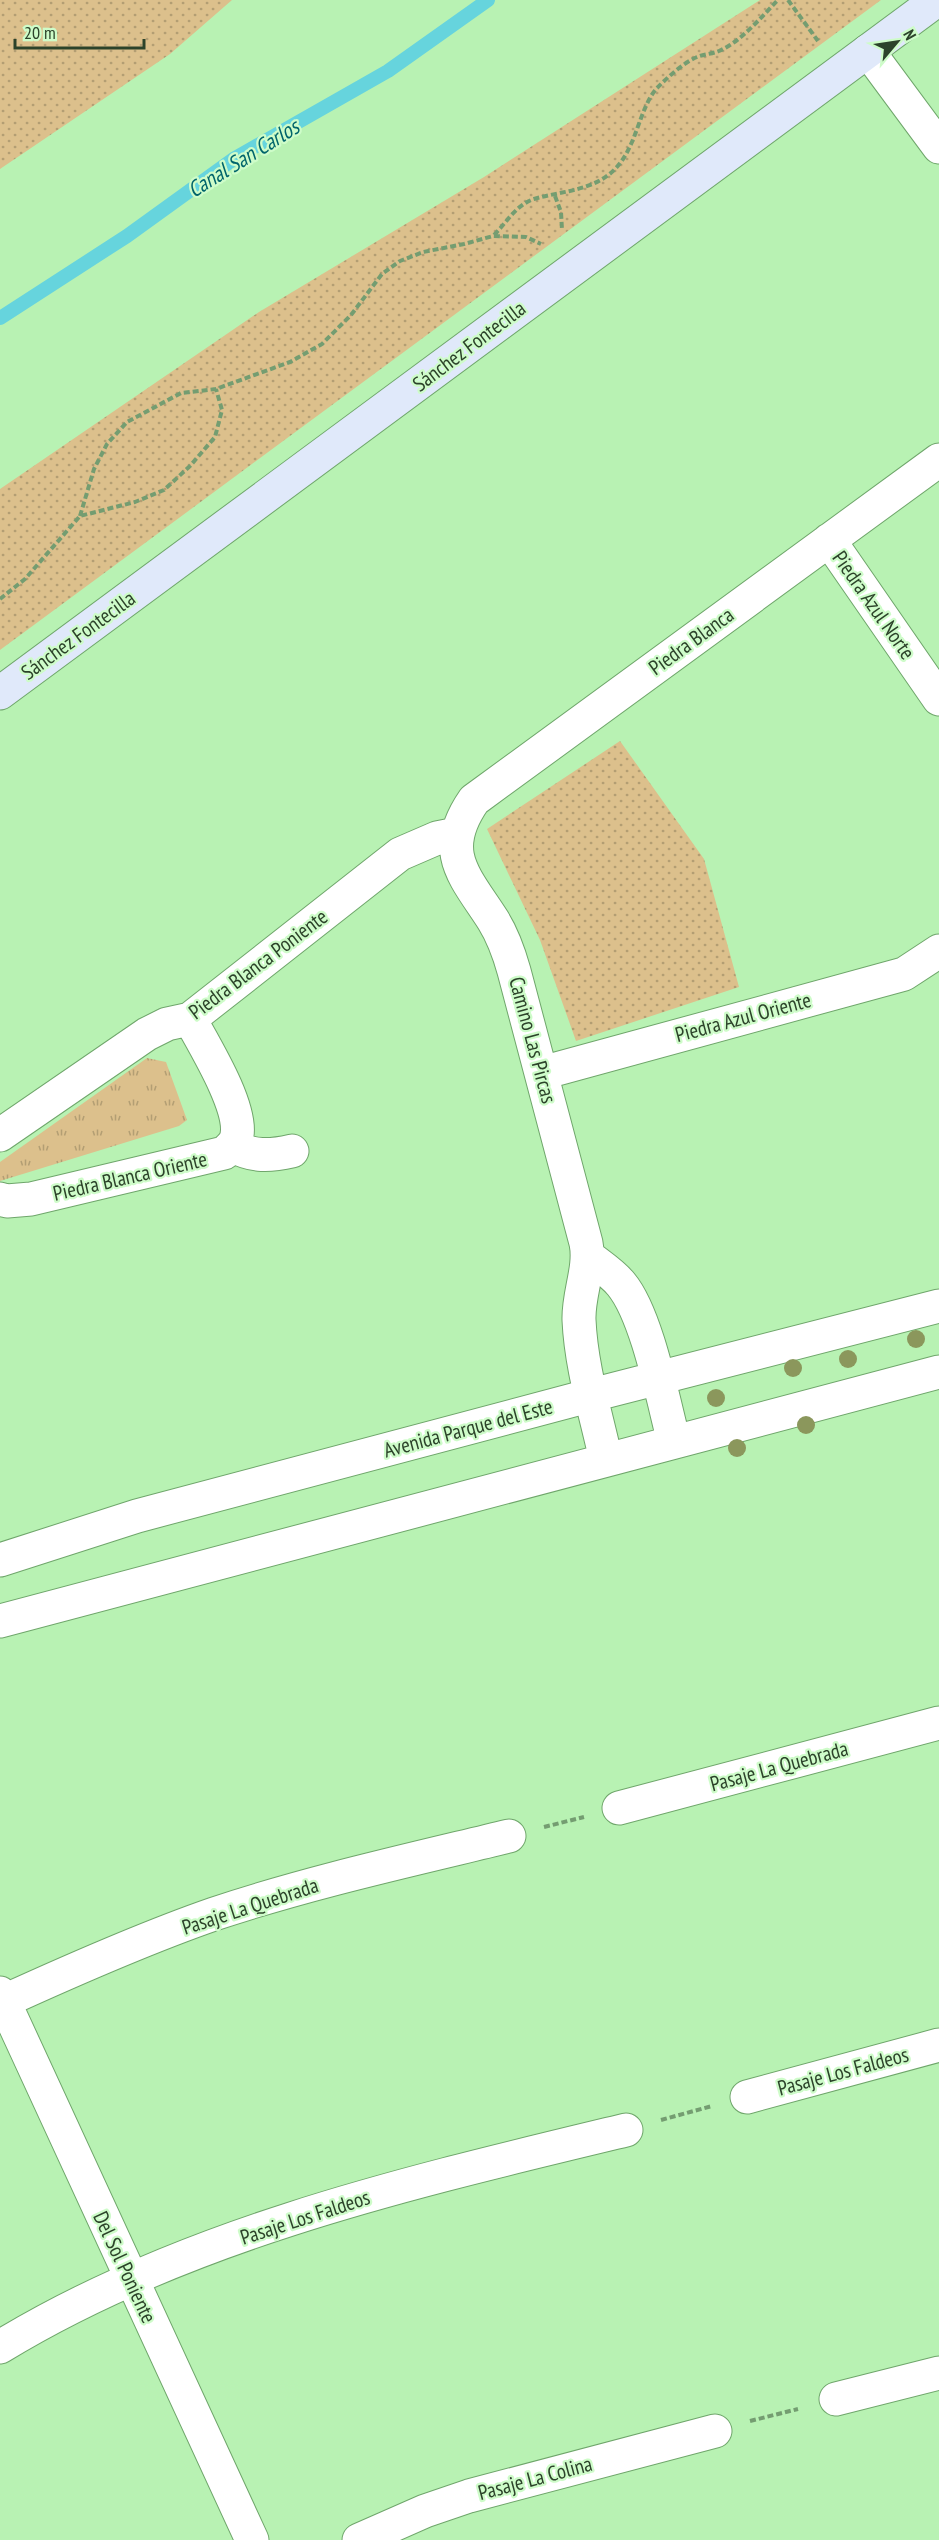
<svg xmlns="http://www.w3.org/2000/svg" width="939" height="2540" font-family="'PT Sans Narrow',sans-serif">
	<style>
		.grass { fill: url(#grass-tufts) }
		.park { fill: url(#park-dots) }
		.lines { fill: none; stroke-linecap: round; stroke-linejoin: round }
		.stream { stroke: #66d4dd; stroke-width: 14 }
		.street-casing { stroke: #6fa66b; stroke-width: 35 }
		.secondary-casing { stroke: #6fa66b; stroke-width: 35 }
		.path { stroke: #749d71; stroke-width: 4; stroke-dasharray: 6 3; stroke-linecap: butt }
		.street { stroke: #fff; stroke-width: 33 }
		.secondary { stroke: #e0e9fa; stroke-width: 33 }
		.tree { fill: #8b975c }
		.labels { text-anchor: middle; dominant-baseline: central; stroke-width: 4.5; stroke-linejoin: round; paint-order: stroke }
		.street-label { font-size: 21px; fill: #2c432a; stroke: #cefcc9 }
		.water-label { font-size: 22px; font-style: italic; fill: #00646b; stroke: #cefcc9 }
	</style>
	<defs>
		<pattern id="grass-tufts" width="24" height="20" patternUnits="userSpaceOnUse" patternTransform="scale(1.5)"><rect width="24" height="20" fill="#dcc08c"/><path d="M3 7l-1-3M5 7V3M7 7l1-3M15 17l-1-3M17 17v-4M19 17l1-3" fill="none" stroke="#b39e73"/></pattern>
		<pattern id="park-dots" width="8" height="8" patternUnits="userSpaceOnUse" patternTransform="scale(1.5)"><rect width="8" height="8" fill="#dcc08c"/><path d="M2 2h.1M6 6h.1" fill="none" stroke="#b39e73" stroke-width="1.8" stroke-linecap="round"/></pattern>
	</defs>
	<rect width="100%" height="100%" fill="#b8f2b3"/>
	<path class="grass" d="M147 1058 166 1062 187 1120 179 1126 0 1181V1162Z"/>
	<path class="park" d="M0 0H232L170 54 0 169Z
		M760 0H881L0 650V489L259 312 484 177Z
		M620 741 704 859 739 987 576 1041 540 940 487 829Z"/>
	<g class="lines">
		<path class="stream" d="M0 318 127 236 235 158 388 71 488 0"/>
		<g class="street-casing">
			<path id="street" d="M868 51 939 147
				M829 540 939 699
				M542 1073 904 974 939 951
				M0 1135 147 1034 167 1024 190 1019 400 854 437 838 457 834
				M233 1146C253 1157 270 1156 292 1151
				M0 1199 7 1201 31 1199 224 1153C230 1148 236 1143 237 1135 242 1106 204 1045 190 1019
				M589 1257C599 1265 612 1273 621 1284 647 1315 663 1400 674 1442
				M606 1460C596 1414 581 1367 579 1320 578 1294 591 1268 586 1243L514 971C509 953 503 936 493 920 464 875 438 852 474 800L939 460
				M0 1560 137 1516 592 1395 939 1306
				M0 1621 939 1372
				M619 1808 939 1723
				M0 1993 252 2540
				M0 2003C70 1971 142 1939 214 1914 310 1882 410 1860 509 1836
				M747 2097 939 2045
				M0 2347C187 2233 415 2181 626 2130
				M836 2399 939 2373
				M359 2540 425 2511 469 2496 715 2431"/>
		</g>
		<g class="secondary-casing">
			<path id="secondary" d="M0 693 937 0"/>
		</g>
		<path class="path" d="M788 0 818 41
			M555 196 561 212 562 230
			M494 235C507 222 516 205 534 199 561 191 594 191 615 169 637 147 639 108 657 88 668 77 683 63 697 57 704 54 712 54 719 51 742 41 761 17 778 0
			M80 516 94 469 107 444 127 422 181 393 216 389 290 362 322 344 351 315 382 274 400 261 423 252 464 244 493 236 526 237 541 244
			M0 599 25 579 80 516 135 502 164 490 190 466 215 437 222 410 216 389
			M544 1827 584 1817
			M661 2120 712 2106
			M750 2421 798 2409"/>
		<use href="#street" class="street"/>
		<use href="#secondary" class="secondary"/>
	</g>
	<g class="tree">
		<circle cx="916" cy="1339" r="9"/>
		<circle cx="848" cy="1359" r="9"/>
		<circle cx="793" cy="1368" r="9"/>
		<circle cx="716" cy="1398" r="9"/>
		<circle cx="806" cy="1425" r="9"/>
		<circle cx="737" cy="1448" r="9"/>
	</g>
	<g class="labels">
		<g class="street-label">
			<text transform="translate(469 346) rotate(-37)">Sánchez Fontecilla</text>
			<text transform="translate(874 605) rotate(55)">Piedra Azul Norte</text>
			<text transform="translate(78 635) rotate(-36)">Sánchez Fontecilla</text>
			<text transform="translate(691 641) rotate(-36)">Piedra Blanca</text>
			<text transform="translate(258 964) rotate(-37)">Piedra Blanca Poniente</text>
			<text transform="translate(743 1017) rotate(-15)">Piedra Azul Oriente</text>
			<text transform="translate(533 1040) rotate(75)">Camino Las Pircas</text>
			<text transform="translate(130 1176) rotate(-13)">Piedra Blanca Oriente</text>
			<text transform="translate(468 1428) rotate(-15)">Avenida Parque del Este</text>
			<text transform="translate(779 1766) rotate(-15)">Pasaje La Quebrada</text>
			<text transform="translate(250 1906) rotate(-18)">Pasaje La Quebrada</text>
			<text transform="translate(843 2071) rotate(-15)">Pasaje Los Faldeos</text>
			<text transform="translate(305 2217) rotate(-18)">Pasaje Los Faldeos</text>
			<text transform="translate(125 2267) rotate(65)">Del Sol Poniente</text>
			<text transform="translate(535 2478) rotate(-15)">Pasaje La Colina</text>
		</g>
		<g class="water-label">
			<text transform="translate(243 158) rotate(-32)">Canal San Carlos</text>
		</g>
	</g>
	<g transform="translate(897 42) rotate(61)" stroke="#cefcc9" stroke-width="4.5" paint-order="stroke">
	<path d="M0-4.5L10 22L0 15L-10 22Z" fill="#2c432a"/>
	<text y="-9" font-size="16" font-weight="bold" text-anchor="middle" fill="#2c432a">N</text>
	</g>
	<path d="M15 39v9h129v-9" fill="none" stroke="#2c432a" stroke-width="3"/>
	<text x="24" y="39" font-size="18" fill="#2c432a" stroke="#cefcc9" stroke-width="4.5" paint-order="stroke">20 m</text>
</svg>
